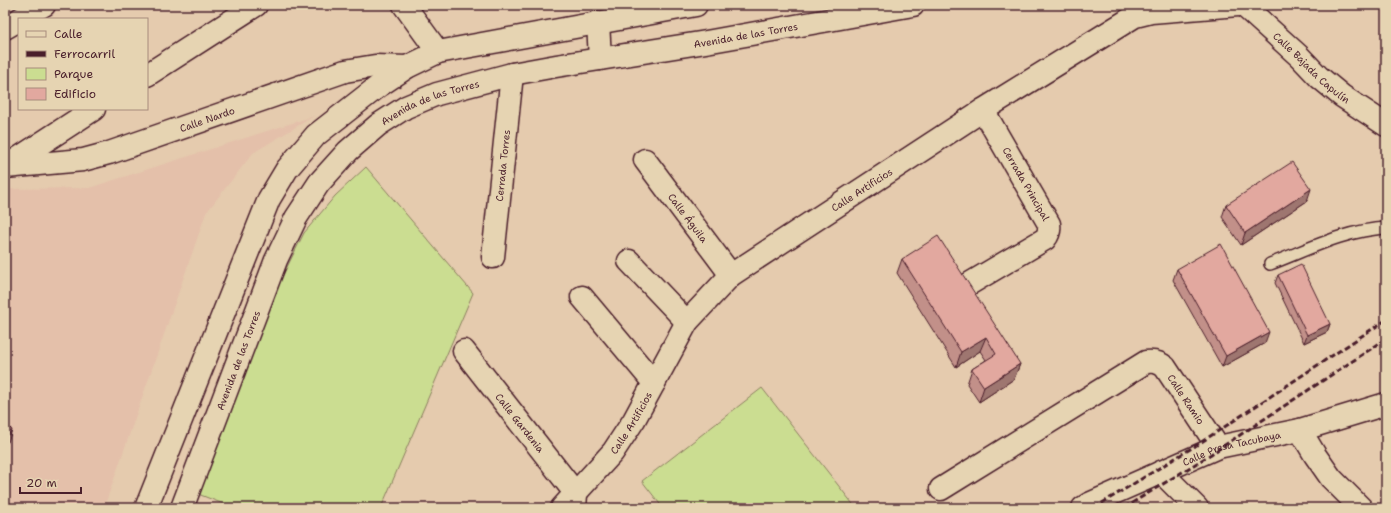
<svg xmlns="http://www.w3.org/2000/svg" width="1391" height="513" font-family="'Shantell Sans',sans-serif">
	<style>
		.built { fill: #e4c0aa }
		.green { fill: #cbdd91; stroke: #8a7e5e }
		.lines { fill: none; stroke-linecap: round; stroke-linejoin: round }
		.lane-casing { stroke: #4a1f2b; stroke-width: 14 }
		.street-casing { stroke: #4a1f2b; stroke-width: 25 }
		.secondary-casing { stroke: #4a1f2b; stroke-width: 25 }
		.lane { stroke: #e6d4b2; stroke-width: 11 }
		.street { stroke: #e6d4b2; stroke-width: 22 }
		.secondary { stroke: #e6d4b2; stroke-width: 22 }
		.rail { stroke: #4a1f2b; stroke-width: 3; stroke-dasharray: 6 3; stroke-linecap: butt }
		.wall { fill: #c29089; stroke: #4a1f2b }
		.shaded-wall { fill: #9e766f; stroke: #4a1f2b }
		.building { fill: #e2a89f; stroke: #4a1f2b }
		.labels { text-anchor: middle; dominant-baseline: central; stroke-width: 4; stroke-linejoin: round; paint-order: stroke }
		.street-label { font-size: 10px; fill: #4a1f2b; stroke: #e6d4b2 }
	</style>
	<rect width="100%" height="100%" fill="#e5cbae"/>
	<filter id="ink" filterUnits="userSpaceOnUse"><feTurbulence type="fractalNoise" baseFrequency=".025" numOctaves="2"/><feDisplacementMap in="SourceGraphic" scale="8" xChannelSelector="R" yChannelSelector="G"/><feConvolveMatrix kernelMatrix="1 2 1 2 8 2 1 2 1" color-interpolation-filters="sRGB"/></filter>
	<g filter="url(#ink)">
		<path class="built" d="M314 116 253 153 206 213 104 508H5V189L89 188Z"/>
		<path class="green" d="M366 167 473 293 381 508H234L198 494 280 281 304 233 335 196Z
			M762 388 856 508H663L642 481Z"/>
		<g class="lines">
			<g class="lane-casing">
				<path id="lane" d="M1270 264C1307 250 1345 230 1386 228"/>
			</g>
			<g class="street-casing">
				<g id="street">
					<path d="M404 5 438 52"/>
					<path id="s1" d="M1243 5 1299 56 1319 77 1342 96 1386 125"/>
					<path d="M20 19 44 5"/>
					<path d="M5 28 19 20"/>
					<path d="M147 75 256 5"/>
					<path id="s2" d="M645 160 731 275"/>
					<path d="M8 165 94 109"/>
					<path id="s3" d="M5 167 83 160 109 153 345 71 375 66 407 67"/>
					<path id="s4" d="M493 257 512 74"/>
					<path d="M629 261 687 322"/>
					<path d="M964 287 1045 239C1049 234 1050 230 1049 224L983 110"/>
					<path d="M582 297 654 383"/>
					<path id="s5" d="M464 351 576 494 575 508"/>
					<path d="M1300 430 1315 455 1331 478 1361 508"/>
					<path d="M1161 472 1197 508"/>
					<path id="s6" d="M941 489 1146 362C1154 361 1159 362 1165 367L1218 447"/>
					<path id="s7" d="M562 508 613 452 634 420 687 322 731 275 983 110 1135 16 1151 12 1238 5"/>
					<path id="s8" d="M1083 508 1089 504 1218 447 1300 430 1386 404"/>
				</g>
			</g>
			<g class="secondary-casing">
				<g id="secondary">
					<path d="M598 22 600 59"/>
					<path d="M146 508 269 199 287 169 316 135 380 85 407 67 438 52 696 5"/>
					<path id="s9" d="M182 508 276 260 296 218 319 183 348 151 378 125 406 107 437 94 512 74 556 66 706 42 913 5"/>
				</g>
			</g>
			<use href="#lane" class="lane"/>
			<use href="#street" class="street"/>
			<use href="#secondary" class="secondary"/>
			<path class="rail" d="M1094 508 1200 443 1386 320
				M1124 508 1205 458 1386 339"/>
		</g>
		<path class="wall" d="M1307 201 1241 245 1222 217 1226 205Z
			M902 259 1020 364 1014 379 979 402 967 384 972 369 986 360 980 351 956 367 897 273Z
			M1177 269 1265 343 1222 367 1173 280Z
			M1278 275 1330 324 1327 332 1304 343 1275 283Z"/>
		<path class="shaded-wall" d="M1311 189 1307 201 1241 245 1245 233Z
			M1330 324 1327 332 1304 343 1307 335Z
			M1269 332 1265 343 1222 367 1226 356Z
			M986 337 980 351 956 367 961 352Z
			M1020 364 1014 379 979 402 984 387Z
			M12 430 8 442 5 445V438Z"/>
		<path class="building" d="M1292 162 1311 189 1245 233 1226 205Z
			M938 236 1020 364 984 387 972 369 996 354 986 337 961 352 902 259Z
			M1221 244 1269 332 1226 356 1177 269Z
			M1301 264 1330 324 1307 335 1278 275Z
			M5 423 12 430 5 438Z"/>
	</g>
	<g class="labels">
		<g class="street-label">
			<text stroke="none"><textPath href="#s9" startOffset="818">Avenida de las Torres</textPath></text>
			<text stroke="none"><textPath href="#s1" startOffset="93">Calle Bajada Capulín</textPath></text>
			<text stroke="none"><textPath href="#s9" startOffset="494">Avenida de las Torres</textPath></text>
			<text stroke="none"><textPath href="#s3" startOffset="209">Calle Nardo</textPath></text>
			<text stroke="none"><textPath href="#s4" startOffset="92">Cerrada Torres</textPath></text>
			<text transform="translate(1026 184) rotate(60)">Cerrada Principal</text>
			<text stroke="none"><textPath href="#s7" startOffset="446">Calle Artificios</textPath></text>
			<text stroke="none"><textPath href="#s2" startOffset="72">Calle Águila</textPath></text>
			<text stroke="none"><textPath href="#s9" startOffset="158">Avenida de las Torres</textPath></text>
			<text stroke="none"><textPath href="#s6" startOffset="300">Calle Ramio</textPath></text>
			<text stroke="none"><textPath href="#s7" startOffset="110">Calle Artificios</textPath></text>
			<text stroke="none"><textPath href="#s5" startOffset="91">Calle Gardenia</textPath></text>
			<text stroke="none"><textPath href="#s8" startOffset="161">Calle Presa Tacubaya</textPath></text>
		</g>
	</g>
	<rect width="1391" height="513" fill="none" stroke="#e6d4b2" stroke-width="20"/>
	<rect x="10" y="10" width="1371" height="493" fill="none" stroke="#4a1f2b" stroke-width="1.5" filter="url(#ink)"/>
	<rect x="18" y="18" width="130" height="92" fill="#e6d4b2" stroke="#a88c7c"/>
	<rect x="26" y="31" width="20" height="6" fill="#e6d4b2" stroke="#a88c7c"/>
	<text x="54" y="38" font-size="12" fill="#4a1f2b">Calle</text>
	<rect x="26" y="51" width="20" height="6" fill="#4a1f2b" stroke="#a88c7c"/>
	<text x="54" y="58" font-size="12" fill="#4a1f2b">Ferrocarril</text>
	<rect x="26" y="68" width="20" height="12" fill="#cbdd91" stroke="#a88c7c"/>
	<text x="54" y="78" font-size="12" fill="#4a1f2b">Parque</text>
	<rect x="26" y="88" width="20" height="12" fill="#e2a89f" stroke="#a88c7c"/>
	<text x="54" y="98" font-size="12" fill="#4a1f2b">Edificio</text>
	<path d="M20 487v6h61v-6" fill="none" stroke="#4a1f2b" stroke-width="2"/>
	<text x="26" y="487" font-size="12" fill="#4a1f2b" stroke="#e6d4b2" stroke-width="3" paint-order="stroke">20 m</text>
</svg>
